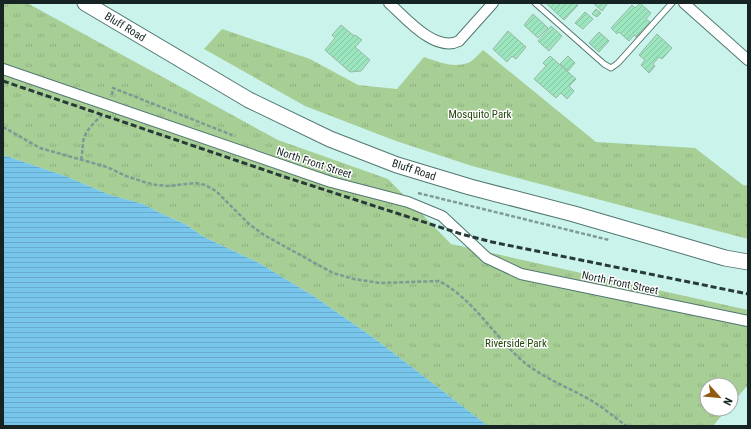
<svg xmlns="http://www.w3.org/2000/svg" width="751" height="429" font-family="'Roboto Condensed',sans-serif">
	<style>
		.park { fill: url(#park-tufts) }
		.water { fill: url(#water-rules) }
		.building { fill: url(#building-hatch); stroke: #97b7a5 }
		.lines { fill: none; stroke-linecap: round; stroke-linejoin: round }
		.service-casing { stroke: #527771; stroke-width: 7 }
		.minor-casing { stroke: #527771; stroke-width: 12 }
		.secondary-casing { stroke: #527771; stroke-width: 17 }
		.path { stroke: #7d9a95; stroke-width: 2.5; stroke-dasharray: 4 2; stroke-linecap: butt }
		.service { stroke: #fff; stroke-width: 5 }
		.minor { stroke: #fff; stroke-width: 10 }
		.secondary { stroke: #fff; stroke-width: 15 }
		.rail { stroke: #283a38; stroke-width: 3; stroke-dasharray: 6 3; stroke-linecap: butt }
		.labels { text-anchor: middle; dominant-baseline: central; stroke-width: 3; stroke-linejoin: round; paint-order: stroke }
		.street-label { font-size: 11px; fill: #162523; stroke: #fff }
		.park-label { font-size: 11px; fill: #21470a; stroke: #fff }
	</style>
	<defs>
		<pattern id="park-tufts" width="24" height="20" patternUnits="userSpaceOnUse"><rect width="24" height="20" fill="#a6ce95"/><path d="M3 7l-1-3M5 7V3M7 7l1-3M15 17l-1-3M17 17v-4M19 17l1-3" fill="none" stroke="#8eb180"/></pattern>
		<pattern id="water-rules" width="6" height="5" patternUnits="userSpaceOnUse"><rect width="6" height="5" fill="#79c6ec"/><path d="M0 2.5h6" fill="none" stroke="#68aaca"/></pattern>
		<pattern id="building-hatch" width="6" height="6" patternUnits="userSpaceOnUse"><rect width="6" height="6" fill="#9be6be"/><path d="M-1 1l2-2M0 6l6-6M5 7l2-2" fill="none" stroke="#85c5a3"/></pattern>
	</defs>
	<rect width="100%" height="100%" fill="#caf3ec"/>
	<path class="park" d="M3 3H27L278 140 388 179 451 244 748 310V385L731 404V385H707V409H727L713 426H488L378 341 315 297 259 263 204 237 185 224 164 215 143 204 110 195 65 176 3 155Z
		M222 29 310 59 358 85 397 89 424 57C438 62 453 68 468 63 473 61 479 54 483 50L596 142 695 148 743 185 748 186V239L472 166 396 141 305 106 204 49Z"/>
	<path class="water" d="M3 155 65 176 110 195 143 204 164 215 185 224 204 237 259 263 315 297 378 341 488 426H3Z"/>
	<path class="building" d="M546 3H576L578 5 564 20Z
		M593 3H608L602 11Z
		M640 3 651 13 646 19 650 22 636 37 634 35 629 41 619 32 617 34 611 28 632 5 635 8Z
		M596 9 601 13 597 17 592 14Z
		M585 12 593 19 583 29 575 23Z
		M533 14 548 28 538 38 524 25Z
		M341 25 354 36 355 35 362 40 355 47 370 60 361 71 350 72 325 50 335 38 332 35Z
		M551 26 562 36 549 51 538 41Z
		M508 31 526 47 516 59 512 56 507 62 493 49Z
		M599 32 609 41 599 52 589 43Z
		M657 34 672 48 662 59 659 57 653 64 655 66 649 73 641 65 645 60 639 55Z
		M550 56 576 79 569 86 574 91 567 99 561 93 556 98 534 79 546 66 543 63Z
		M568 56 575 63 568 71 560 64Z"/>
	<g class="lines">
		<g class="service-casing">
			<path id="service" d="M535 3 604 64 611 68 618 63 672 3"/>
		</g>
		<g class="minor-casing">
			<path id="minor" d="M389 3C406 18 435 53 459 41L493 3
				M684 3 748 60
				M3 69 331 182 408 202 442 216 487 258 521 274 748 321"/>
		</g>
		<g class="secondary-casing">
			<path id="secondary" d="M85 3 249 100 330 139 397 165 470 187 574 214 725 258 748 262"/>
		</g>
		<path class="path" d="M112 95 113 88 232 135
			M3 127 40 148 107 167 126 176 144 182 156 185 168 186 196 183 205 185 216 191 249 224 264 235 333 273 354 279 380 283 439 281C474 299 495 338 525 363 545 379 570 388 592 401 604 408 615 418 627 426
			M81 160C83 152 82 145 84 138 87 129 95 122 102 115
			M418 193 609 240"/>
		<use href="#service" class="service"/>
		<use href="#minor" class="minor"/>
		<use href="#secondary" class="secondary"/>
		<path class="rail" d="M3 81 285 177 461 234 492 242 748 294"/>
	</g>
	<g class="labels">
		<g class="street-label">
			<text transform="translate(125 27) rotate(31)">Bluff Road</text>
			<text transform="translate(314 163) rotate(18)">North Front Street</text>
			<text transform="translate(414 170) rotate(18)">Bluff Road</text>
			<text transform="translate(620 283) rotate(12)">North Front Street</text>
		</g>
		<g class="park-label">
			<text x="480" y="114">Mosquito Park</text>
			<text x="516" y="343">Riverside Park</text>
		</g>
	</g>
	<rect width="751" height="429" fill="none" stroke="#162523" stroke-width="8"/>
	<g transform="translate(719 397) rotate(117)"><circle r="19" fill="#ffffff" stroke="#a2a8a7"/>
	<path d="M0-3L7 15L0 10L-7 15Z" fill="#915a12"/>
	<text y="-6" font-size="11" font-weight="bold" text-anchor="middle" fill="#162523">N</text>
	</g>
</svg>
